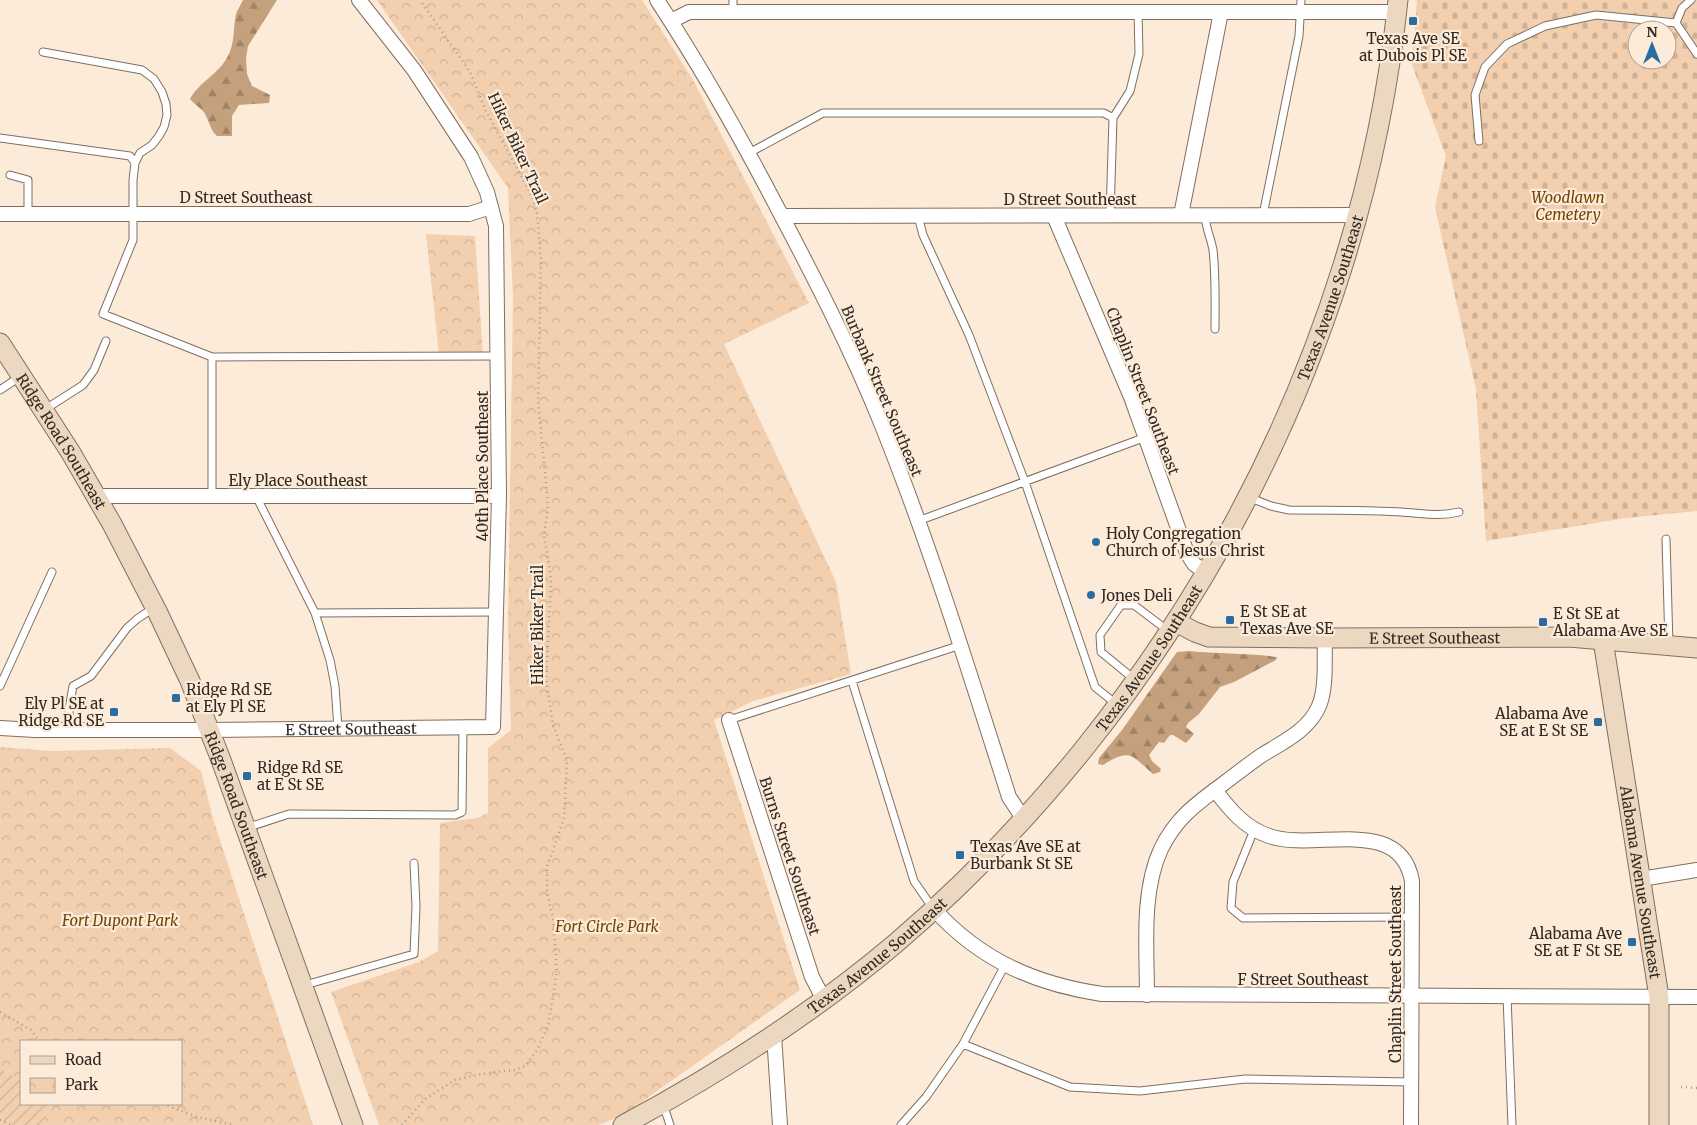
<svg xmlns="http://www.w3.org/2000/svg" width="1697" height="1125" font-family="Merriweather,serif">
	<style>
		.forest { fill: url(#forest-firs) }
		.cemetery { fill: url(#cemetery-stones); fill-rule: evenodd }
		.park { fill: url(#park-crowns); fill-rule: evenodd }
		.garden { fill: url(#garden-furrows) }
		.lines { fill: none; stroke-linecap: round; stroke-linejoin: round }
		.lane-casing { stroke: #7f6f60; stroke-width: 9 }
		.street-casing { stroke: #7f6f60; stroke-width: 16 }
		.secondary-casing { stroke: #7f6f60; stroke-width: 21 }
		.path { stroke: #a99c8f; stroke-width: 2.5; stroke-dasharray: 1 4; stroke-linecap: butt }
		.lane { stroke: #fff; stroke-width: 7 }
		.street { stroke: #fff; stroke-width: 14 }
		.secondary { stroke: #ecd8c0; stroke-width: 19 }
		.poi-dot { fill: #276da1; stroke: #fdebda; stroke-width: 2 }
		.labels { text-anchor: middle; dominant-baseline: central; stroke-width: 4.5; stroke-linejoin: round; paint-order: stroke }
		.poi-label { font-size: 15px; fill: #302a23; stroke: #fdebda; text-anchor: start }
		.street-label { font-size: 15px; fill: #302a23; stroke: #fdebda }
		.park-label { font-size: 15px; font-style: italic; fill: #734300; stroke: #fdebda }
	</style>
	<defs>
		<pattern id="forest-firs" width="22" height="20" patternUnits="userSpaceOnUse" patternTransform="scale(1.25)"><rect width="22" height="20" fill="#c5a07c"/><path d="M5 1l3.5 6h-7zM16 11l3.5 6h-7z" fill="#a08365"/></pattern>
		<pattern id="cemetery-stones" width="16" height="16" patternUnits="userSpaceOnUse" patternTransform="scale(1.25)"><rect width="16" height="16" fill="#f1cfaf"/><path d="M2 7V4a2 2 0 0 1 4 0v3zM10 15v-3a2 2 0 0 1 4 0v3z" fill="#cfb296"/></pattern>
		<pattern id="park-crowns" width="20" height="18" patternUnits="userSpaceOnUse" patternTransform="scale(1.25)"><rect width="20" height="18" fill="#f1cfaf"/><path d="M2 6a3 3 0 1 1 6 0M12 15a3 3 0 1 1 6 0" fill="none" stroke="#cfb296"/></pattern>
		<pattern id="garden-furrows" width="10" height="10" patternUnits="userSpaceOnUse" patternTransform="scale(1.25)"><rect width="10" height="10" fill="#f1cfaf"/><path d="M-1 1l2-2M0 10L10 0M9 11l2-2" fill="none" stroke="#cfb296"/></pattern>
	</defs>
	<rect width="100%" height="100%" fill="#fdebda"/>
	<path class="forest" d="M243 0H277L248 46 246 58 247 74 252 86 270 95 269 103 239 105 232 116V136H217C209 129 209 118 203 111 198 106 194 104 190 99 199 82 219 74 228 56 235 43 233 28 236 14 238 9 241 4 243 0Z
		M1189 651C1218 654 1248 653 1277 657L1276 660 1234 682 1220 687 1199 714 1188 723 1186 727 1194 734 1186 743 1173 735H1170L1164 743 1159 742 1149 755 1152 761 1161 769 1160 772 1153 774C1131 755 1131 748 1103 765L1098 764 1099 758 1122 730 1177 652Z"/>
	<path class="cemetery" d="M1417 0H1697V511L1626 518 1486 541 1476 389 1435 207 1446 156 1412 65ZM1637 30H1667V60H1637Z"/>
	<path class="park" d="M377 0H642L693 80 809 303 724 344 836 582 851 674 753 701 714 720 800 990 623 1115 599 1125H379L331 992 419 962 438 951 440 823 477 818 488 813V748L511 730 508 623 513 298 508 188Z
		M426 234 475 236 483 356 439 354Z
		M0 747 52 751 170 748 201 771 214 822 313 1125H0ZM21 1041H181V1104H21Z"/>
	<path class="garden" d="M0 1069 21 1080V1104H51L41 1125H12L0 1120Z"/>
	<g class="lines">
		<g class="lane-casing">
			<path id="lane" d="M733 0V12
				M1676 23 1682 8 1691 0
				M43 52 142 70 154 79 162 92 166 104 167 115 164 127 159 136 152 145 140 153 135 163 133 180V240L103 314 212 357 498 356
				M0 138 130 156 135 163
				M1479 141 1475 95 1485 67 1507 44 1545 26 1596 15 1676 23 1697 54
				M749 153 823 113H1104L1113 118
				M10 175 28 180V214
				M1110 215 1113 118 1130 91 1139 54 1138 12
				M1205 215C1206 230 1211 238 1213 250 1216 276 1215 303 1215 329
				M1263 215 1299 36 1301 0
				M918 216 923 235 969 335 1025 482 1095 687 1115 703
				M0 390 21 376
				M44 410 83 385 94 370 106 341
				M212 496V357
				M256 496 315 613 330 660 335 686 338 728
				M1248 497 1271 506 1289 510C1326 510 1364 510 1401 512 1421 513 1439 517 1459 512
				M918 521 1146 437
				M1666 539 1669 645
				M315 613 496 612
				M1134 679 1101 652 1100 635 1121 605H1134L1167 630
				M852 681 914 881 932 907
				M0 686 52 572
				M729 720 961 645
				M69 730V709L73 686 91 676 127 628 137 619 155 607
				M246 828 289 814 455 815 462 812 463 727
				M1254 830 1233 882 1231 908 1243 918 1412 917
				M305 985 414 954 416 906 414 863
				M1507 996 1512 1125
				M963 1044 1070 1087 1140 1091 1245 1079 1412 1082
				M663 1104 670 1125
				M901 1125 926 1097 963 1044 1005 965"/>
		</g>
		<g class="street-casing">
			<g id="street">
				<path d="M657 0C701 67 741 138 778 209 815 279 851 349 881 423 930 545 969 671 1009 797L1023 818"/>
				<path d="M671 21 689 12H1397"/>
				<path d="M0 214H469L491 207"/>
				<path d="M1181 215 1221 12"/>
				<path d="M782 216 1357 215"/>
				<path d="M1054 216 1131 397 1187 553 1194 564 1207 573"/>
				<path d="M97 496H499"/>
				<path d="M729 720 812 977 824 1000"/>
				<path id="s1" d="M0 728 35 730H210L493 727 499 496 496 226 487 192 471 157 414 70 359 0"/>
				<path d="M1215 790C1230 810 1245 828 1269 836 1315 852 1400 814 1412 881L1411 1125"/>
				<path d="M1641 879 1697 870"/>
				<path d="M934 909C980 960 1035 984 1102 994L1697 997"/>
				<path d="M1147 995C1147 949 1141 892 1161 849 1176 818 1196 804 1223 784 1236 774 1249 764 1262 755 1283 742 1309 730 1319 706 1327 686 1324 660 1325 638"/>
				<path d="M774 1035 780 1125"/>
			</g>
		</g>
		<g class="secondary-casing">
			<g id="secondary">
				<path id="s2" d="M0 343 71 453 112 524 157 611 190 681 221 760 353 1125"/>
				<path id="s3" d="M1176 622 1195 632 1209 637 1325 638 1569 637 1697 648"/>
				<path id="s4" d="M1603 640 1659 997V1125"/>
				<path id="s5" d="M623 1125C720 1073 812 1014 896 943 1172 706 1360 363 1398 0"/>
			</g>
		</g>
		<path class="path" d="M0 1012 31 1030 39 1041
			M1681 1087 1697 1088
			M163 1104 197 1117 234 1125
			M0 1120 12 1125
			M402 1125 425 1099 455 1080 488 1073 514 1070 525 1066 537 1050 548 1026 557 972 553 918 547 893V867L564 818 567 760 553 725 546 678 551 584 550 570 544 536 548 506 538 400 541 261 537 212 532 196 486 111 470 72 420 0"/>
		<use href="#lane" class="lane"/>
		<use href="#street" class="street"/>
		<use href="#secondary" class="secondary"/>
	</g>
	<g class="poi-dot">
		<rect x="1408" y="16" width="10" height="10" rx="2.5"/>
		<circle cx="1096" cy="542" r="5"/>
		<circle cx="1091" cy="595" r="5"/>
		<rect x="1225" y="615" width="10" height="10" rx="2.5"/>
		<rect x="1538" y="617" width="10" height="10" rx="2.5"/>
		<rect x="171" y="693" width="10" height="10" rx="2.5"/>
		<rect x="109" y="707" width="10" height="10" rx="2.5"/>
		<rect x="1593" y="717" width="10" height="10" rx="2.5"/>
		<rect x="242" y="771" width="10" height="10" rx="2.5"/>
		<rect x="955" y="850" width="10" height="10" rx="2.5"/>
		<rect x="1627" y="937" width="10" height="10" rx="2.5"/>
	</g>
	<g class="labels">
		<g class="poi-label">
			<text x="1413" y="38" text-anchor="middle">Texas Ave SE<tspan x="1413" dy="17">at Dubois Pl SE</tspan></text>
			<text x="1106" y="533">Holy Congregation<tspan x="1106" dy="17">Church of Jesus Christ</tspan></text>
			<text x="1101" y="595">Jones Deli</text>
			<text x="1240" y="611">E St SE at<tspan x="1240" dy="17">Texas Ave SE</tspan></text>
			<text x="1553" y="613">E St SE at<tspan x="1553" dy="17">Alabama Ave SE</tspan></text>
			<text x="186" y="689">Ridge Rd SE<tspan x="186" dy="17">at Ely Pl SE</tspan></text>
			<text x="104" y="703" text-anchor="end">Ely Pl SE at<tspan x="104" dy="17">Ridge Rd SE</tspan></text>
			<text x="1588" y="713" text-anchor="end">Alabama Ave<tspan x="1588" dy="17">SE at E St SE</tspan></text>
			<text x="257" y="767">Ridge Rd SE<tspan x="257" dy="17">at E St SE</tspan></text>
			<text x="970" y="846">Texas Ave SE at<tspan x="970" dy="17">Burbank St SE</tspan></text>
			<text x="1622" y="933" text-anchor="end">Alabama Ave<tspan x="1622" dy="17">SE at F St SE</tspan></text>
		</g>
		<g class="street-label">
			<text transform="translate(518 148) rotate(65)">Hiker Biker Trail</text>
			<text x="246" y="197">D Street Southeast</text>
			<text x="1070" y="199">D Street Southeast</text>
			<text stroke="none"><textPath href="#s5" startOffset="1116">Texas Avenue Southeast</textPath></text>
			<text transform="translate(882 391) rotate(67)">Burbank Street Southeast</text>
			<text transform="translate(1143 391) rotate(69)">Chaplin Street Southeast</text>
			<text stroke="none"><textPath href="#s2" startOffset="116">Ridge Road Southeast</textPath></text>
			<text transform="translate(482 466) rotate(-90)">40th Place Southeast</text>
			<text x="298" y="480">Ely Place Southeast</text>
			<text transform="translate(537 625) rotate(-90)">Hiker Biker Trail</text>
			<text stroke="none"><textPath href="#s3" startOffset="262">E Street Southeast</textPath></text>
			<text stroke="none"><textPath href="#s5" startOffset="711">Texas Avenue Southeast</textPath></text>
			<text stroke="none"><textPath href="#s1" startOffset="351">E Street Southeast</textPath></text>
			<text stroke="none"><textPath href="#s2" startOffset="521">Ridge Road Southeast</textPath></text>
			<text transform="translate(790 856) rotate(72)">Burns Street Southeast</text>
			<text stroke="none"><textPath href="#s4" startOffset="245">Alabama Avenue Southeast</textPath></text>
			<text stroke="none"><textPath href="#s5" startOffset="306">Texas Avenue Southeast</textPath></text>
			<text transform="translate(1395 974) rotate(-90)">Chaplin Street Southeast</text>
			<text x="1303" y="979">F Street Southeast</text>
		</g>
		<g class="park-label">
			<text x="1568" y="197">Woodlawn<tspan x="1568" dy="17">Cemetery</tspan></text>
			<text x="120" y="920">Fort Dupont Park</text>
			<text x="607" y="926">Fort Circle Park</text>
		</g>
	</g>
	<rect x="20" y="1040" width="162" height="65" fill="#fdebda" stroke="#ab9e91"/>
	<rect x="30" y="1056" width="25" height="8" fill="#ecd8c0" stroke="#ab9e91"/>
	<text x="65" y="1065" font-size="15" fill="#302a23">Road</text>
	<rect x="30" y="1078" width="25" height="15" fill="url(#park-crowns)" stroke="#ab9e91"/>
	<text x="65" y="1090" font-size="15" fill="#302a23">Park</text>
	<g transform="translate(1652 45)"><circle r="24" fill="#fdebda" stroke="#ab9e91"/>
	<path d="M0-4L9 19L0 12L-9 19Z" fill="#276da1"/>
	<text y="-8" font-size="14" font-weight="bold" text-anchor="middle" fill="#302a23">N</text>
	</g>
</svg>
